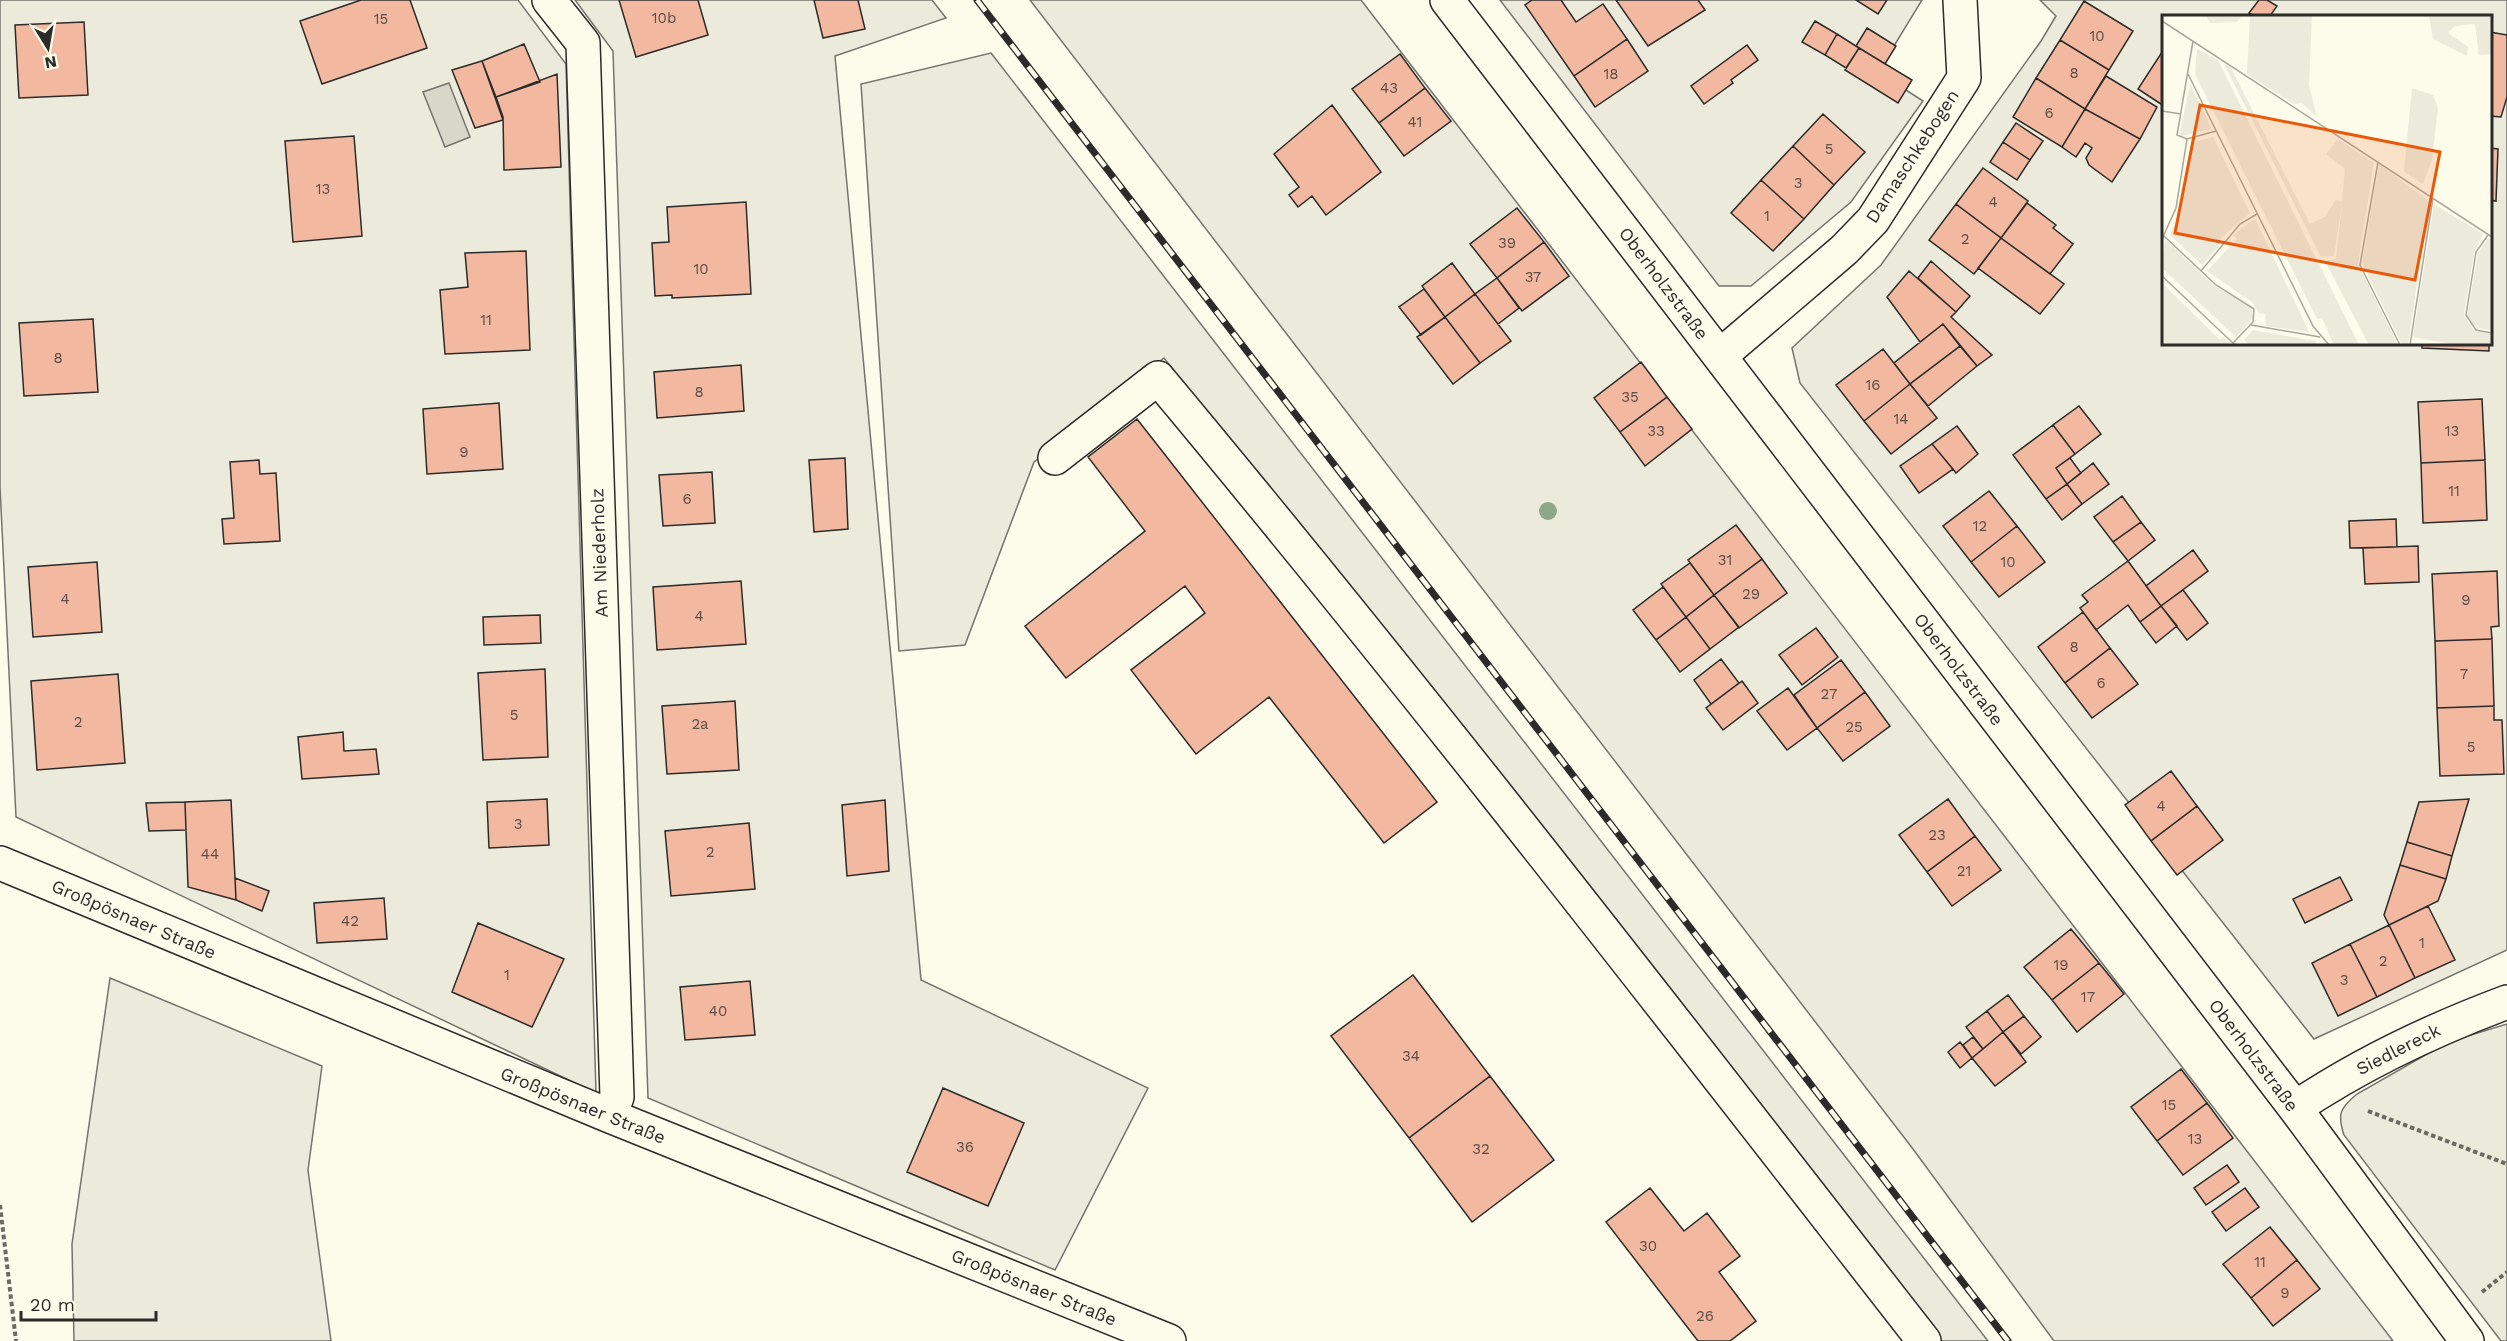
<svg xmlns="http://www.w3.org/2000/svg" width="2507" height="1341" font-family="'Work Sans',sans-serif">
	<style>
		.green { fill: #ecebdb; stroke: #74746e; stroke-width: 1.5; fill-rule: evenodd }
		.water { fill: #d8d7c9; stroke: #74746e; stroke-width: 1.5 }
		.building { fill: #f2b8a0; stroke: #2b2b2b; stroke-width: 1.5 }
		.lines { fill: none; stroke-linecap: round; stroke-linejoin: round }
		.minor-casing { stroke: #2b2b2b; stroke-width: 36 }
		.path { stroke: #6a6964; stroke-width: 4; stroke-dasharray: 4.5 3; stroke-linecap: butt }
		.minor { stroke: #fdfbea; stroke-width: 33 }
		.rail-casing { stroke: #2b2b2b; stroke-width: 7 }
		.rail { stroke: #fdfbea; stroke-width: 4.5; stroke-dasharray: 14; stroke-linecap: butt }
		.tree { fill: #8ea78a }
		.labels { text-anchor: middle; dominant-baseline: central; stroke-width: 4.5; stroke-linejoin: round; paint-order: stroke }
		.number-label { font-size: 15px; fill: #5d4e48 }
		.street-label { font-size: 18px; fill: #2b2b2b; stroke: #fdfbea }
		.inset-road { fill: none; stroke: #a9a89e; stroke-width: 1.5 }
		.view { fill: #e8590c; fill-opacity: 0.15; stroke: #e8590c; stroke-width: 3 }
		.inset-edge { fill: none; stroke: #2b2b2b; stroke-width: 3 }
	</style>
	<rect width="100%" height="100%" fill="#fdfbea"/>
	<path class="green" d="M0 0H518L566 64 596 1093 16 817 0 487Z
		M575 0H932L946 18 835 56 921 980 1148 1088 1055 1270 648 1098 613 51Z
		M1030 0H1361L2393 1341H2054L1913 1149Z
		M1500 0H1922L1878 72 1923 101 1851 202 1751 286H1719Z
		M2040 0H2507V950L2314 1039 1800 383 1792 348 1881 265 2041 41 2056 16ZM2164 16H2490V344H2164Z
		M991 53 1988 1341H1933L1164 358 1034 462 965 645 899 651 861 84Z
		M110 978 322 1066 308 1170 331 1341H74L72 1244Z
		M2507 1024V1341H2501L2344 1135C2337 1114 2340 1108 2357 1094L2448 1042Z"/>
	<path class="water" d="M449 83 470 137 445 147 423 92Z"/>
	<path class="building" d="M361 0H410L427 48 322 84 300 21Z
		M619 0H698L708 35 636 57Z
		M814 0H858L865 29 823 38Z
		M1532 0H1561L1576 22 1603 4 1627 39 1574 76 1525 5Z
		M1616 0H1698L1705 10 1648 46Z
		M1856 0H1887L1878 14Z
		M2259 0H2267L2277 6 2270 16H2254L2249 13Z
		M2084 1 2133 31 2109 70 2060 40Z
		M1815 21 1837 34 1825 55 1802 42Z
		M84 22 88 95 19 98 15 25Z
		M1867 28 1896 46 1885 64 1856 46Z
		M2490 32 2507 35V97L2501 117 2490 116Z
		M1837 34 1859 48 1846 68 1825 55Z
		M1627 39 1648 71 1595 107 1574 76Z
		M2060 40 2109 70 2085 109 2036 78Z
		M524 44 540 82 496 97 482 61Z
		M1747 45 1758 60 1731 80 1733 83 1704 104 1691 86Z
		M1859 48 1912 80 1898 103 1845 70Z
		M2164 49V106L2138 89Z
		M1400 54 1425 88 1379 123 1352 89Z
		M482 61 503 120 475 128 452 70Z
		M557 74 561 167 504 170 503 117 496 97Z
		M2106 76 2157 107 2140 139 2085 109Z
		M2036 78 2085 109 2062 147 2013 117Z
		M1425 88 1451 121 1404 156 1379 123Z
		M1332 105 1381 172 1326 215 1312 196 1298 207 1289 195 1299 187 1274 154Z
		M2085 109 2140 139 2112 182 2089 165 2086 158 2092 148 2085 143 2076 157 2062 147Z
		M1823 114 1865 152 1834 185 1793 146Z
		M2016 123 2043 141 2030 160 2003 142Z
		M354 136 362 236 293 242 285 141Z
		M2003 142 2030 160 2017 180 1990 162Z
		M1793 146 1834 185 1804 219 1761 180Z
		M2490 148 2498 149 2496 201 2490 200Z
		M1983 168 2028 201 2001 238 1956 204Z
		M1761 180 1804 219 1773 251 1731 213Z
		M746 202 751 294 672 298V295L655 296 652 243 669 242 667 207Z
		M2027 203 2056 225 2053 228 2073 244 2050 274 2001 238Z
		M1956 204 2001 238 1974 274 1929 240Z
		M1517 208 1544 242 1497 278 1470 244Z
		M2001 238 2064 284 2040 314 1978 268Z
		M1544 242 1569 276 1522 311 1497 278Z
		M526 251 530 350 445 354 440 290 468 287 465 253Z
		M1931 261 1970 296 1956 312 1918 278Z
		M1452 263 1475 294 1445 317 1422 286Z
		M1909 271 1956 312 1951 317 1992 355 1977 366 1943 324 1920 342 1887 297Z
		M1497 278 1519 308 1498 324 1475 294Z
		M1424 289 1445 317 1421 335 1399 307Z
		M1475 294 1511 341 1480 363 1445 317Z
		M1445 317 1480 363 1453 384 1417 337Z
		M93 319 98 392 24 396 19 323Z
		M1943 324 1960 346 1910 384 1894 363Z
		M2422 344H2489V351L2422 348Z
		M1960 346 1977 366 1928 406 1910 384Z
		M1883 349 1910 384 1864 421 1836 385Z
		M1641 362 1667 397 1620 432 1594 398Z
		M741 365 744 411 657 418 654 372Z
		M1910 384 1937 418 1891 454 1864 421Z
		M1667 397 1692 429 1645 466 1620 432Z
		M2482 399 2485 460 2421 463 2418 402Z
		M499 403 503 469 427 474 423 409Z
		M2079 406 2101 434 2075 454 2053 425Z
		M1137 419 1437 802 1384 843 1269 697 1196 754 1131 670 1205 613 1185 586 1066 678 1025 626 1145 531 1088 457Z
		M2053 425 2075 454 2056 468 2067 484 2046 499 2013 455Z
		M1957 426 1978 454 1956 473 1932 444Z
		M1932 444 1953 469 1919 493 1900 466Z
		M845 458 848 529 814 532 809 460Z
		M2070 458 2081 473 2067 484 2056 468Z
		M259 460 260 474 276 473 280 541 224 544 222 519 234 518 230 462Z
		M2485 460 2487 520 2423 523 2421 463Z
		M2093 463 2109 484 2082 504 2067 484Z
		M712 472 715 523 663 526 659 475Z
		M2067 484 2082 504 2062 520 2046 499Z
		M1989 491 2017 526 1971 562 1943 526Z
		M2122 496 2141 522 2113 542 2094 517Z
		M2396 519 2397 547 2350 548 2349 521Z
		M2141 522 2155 540 2128 561 2113 542Z
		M1736 525 1762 559 1714 595 1688 560Z
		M2017 526 2045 562 1999 597 1971 562Z
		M2418 546 2419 582 2365 584 2363 548Z
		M2193 550 2208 571 2161 606 2146 586Z
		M1762 559 1787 593 1739 628 1714 595Z
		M2128 561 2161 606 2140 622 2128 605 2096 630 2080 608 2088 602 2082 595Z
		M97 562 102 632 33 637 28 567Z
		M1690 563 1714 595 1686 617 1661 584Z
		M2497 571 2499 626 2491 627 2492 639 2435 641 2432 574Z
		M741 581 746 644 657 650 653 587Z
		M1663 587 1686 617 1656 640 1633 610Z
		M2183 590 2208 623 2187 640 2161 606Z
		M1714 595 1739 627 1710 649 1686 617Z
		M2161 606 2177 626 2156 643 2140 622Z
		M2083 612 2110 648 2065 683 2038 647Z
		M540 615 541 643 484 645 483 617Z
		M1686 617 1710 649 1680 672 1656 640Z
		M1816 628 1838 657 1802 685 1779 655Z
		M2492 639 2494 706 2437 708 2435 641Z
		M2110 648 2138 684 2092 718 2065 683Z
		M1721 659 1739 683 1711 704 1694 680Z
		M1841 660 1865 692 1817 728 1794 695Z
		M545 669 548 757 483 760 478 673Z
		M118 674 125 763 37 770 31 681Z
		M1742 681 1758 703 1723 730 1706 708Z
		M1788 688 1817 728 1787 750 1757 711Z
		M1865 692 1890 726 1843 761 1817 728Z
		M735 701 739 770 667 774 662 706Z
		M2494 706V720H2502L2504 774 2440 776 2437 708Z
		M343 732 344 751 376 749 379 774 302 779 298 737Z
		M2171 771 2197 806 2151 841 2125 805Z
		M547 799 549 845 489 848 487 802Z
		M1948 799 1975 836 1927 872 1899 835Z
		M2469 799 2452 856 2407 842 2419 802Z
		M231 800 235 878 236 900 188 887 185 802Z
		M885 800 889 871 847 876 842 805Z
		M185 802 186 830 149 831 146 803Z
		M2197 806 2223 840 2177 875 2151 841Z
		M749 823 755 889 671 896 665 831Z
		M1975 836 2001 870 1952 906 1927 872Z
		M2407 842 2452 856 2446 879 2400 865Z
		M2400 865 2446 879 2438 901 2389 925 2384 915Z
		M2340 877 2352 900 2305 923 2293 899Z
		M235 878 269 891 262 911 236 900Z
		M384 898 387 939 317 943 314 903Z
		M2428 906 2455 960 2415 978 2389 925Z
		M478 923 564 959 532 1027 452 992Z
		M2389 925 2415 978 2377 997 2350 944Z
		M2071 929 2099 963 2052 1000 2024 967Z
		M2350 944 2377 997 2338 1016 2312 963Z
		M2099 963 2124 994 2077 1032 2052 1000Z
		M1413 975 1490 1076 1409 1138 1331 1036Z
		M750 981 755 1035 685 1040 680 987Z
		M2008 995 2024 1016 2003 1032 1987 1011Z
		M1987 1011 2003 1032 1983 1049 1966 1027Z
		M2024 1016 2041 1037 2021 1054 2003 1032Z
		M2003 1032 2026 1062 1995 1086 1972 1058Z
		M1973 1037 1983 1049 1972 1058 1963 1045Z
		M1960 1042 1972 1058 1960 1068 1948 1052Z
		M2181 1069 2207 1103 2157 1141 2131 1107Z
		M1490 1076 1554 1160 1472 1222 1409 1138Z
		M943 1088 1024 1123 988 1206 907 1172Z
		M2207 1103 2233 1138 2183 1175 2157 1141Z
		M2227 1165 2239 1182 2206 1205 2194 1188Z
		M1650 1188 1684 1231 1707 1213 1740 1256 1719 1272 1756 1321 1730 1341H1698L1606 1222Z
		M2245 1188 2259 1207 2226 1231 2212 1212Z
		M2270 1227 2297 1260 2251 1298 2223 1264Z
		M2297 1260 2320 1289 2273 1326 2251 1298Z"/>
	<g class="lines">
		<g class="minor-casing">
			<path id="minor" d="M549 0 583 43 617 1097 610 1116
				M1447 0 2295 1108 2467 1341
				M1720 356 1844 250 1873 220 1964 78 1960 0
				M1055 458 1158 378C1421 693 1672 1018 1924 1341
				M0 863 610 1116 1169 1341
				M2295 1108C2362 1063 2432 1030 2507 1002"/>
		</g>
		<path class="path" d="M2368 1111 2507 1164
			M0 1205 16 1341
			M2482 1292 2507 1272"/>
		<use href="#minor" class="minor"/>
		<g class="rail-casing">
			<path id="rail" d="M977 0 2008 1341"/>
		</g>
		<use href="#rail" class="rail"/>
	</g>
	<circle class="tree" cx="1548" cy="511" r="9"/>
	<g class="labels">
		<g class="number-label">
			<text x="664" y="18">10b</text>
			<text x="381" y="19">15</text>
			<text x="2097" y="36">10</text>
			<text x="2074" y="73">8</text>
			<text x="1611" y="74">18</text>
			<text x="1389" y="88">43</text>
			<text x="2049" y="113">6</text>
			<text x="1415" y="122">41</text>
			<text x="1829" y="149">5</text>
			<text x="1798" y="183">3</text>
			<text x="323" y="189">13</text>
			<text x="1993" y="202">4</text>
			<text x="1767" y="216">1</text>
			<text x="1965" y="239">2</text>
			<text x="1507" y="243">39</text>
			<text x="701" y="269">10</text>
			<text x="1533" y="277">37</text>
			<text x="486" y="320">11</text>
			<text x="58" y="358">8</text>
			<text x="1873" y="385">16</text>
			<text x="699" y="392">8</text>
			<text x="1630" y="397">35</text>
			<text x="1901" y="419">14</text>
			<text x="1656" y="431">33</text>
			<text x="2452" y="431">13</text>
			<text x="464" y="452">9</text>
			<text x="2454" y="491">11</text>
			<text x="687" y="499">6</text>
			<text x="1980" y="526">12</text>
			<text x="1725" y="560">31</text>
			<text x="2008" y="562">10</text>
			<text x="1751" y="594">29</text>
			<text x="65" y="599">4</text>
			<text x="2466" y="600">9</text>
			<text x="699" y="616">4</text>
			<text x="2074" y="647">8</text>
			<text x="2464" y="674">7</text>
			<text x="2101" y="683">6</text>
			<text x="1829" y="694">27</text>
			<text x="514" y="715">5</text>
			<text x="78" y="722">2</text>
			<text x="700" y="724">2a</text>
			<text x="1854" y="727">25</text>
			<text x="2471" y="747">5</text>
			<text x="2161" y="806">4</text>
			<text x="518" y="824">3</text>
			<text x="1937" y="835">23</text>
			<text x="710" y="852">2</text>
			<text x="210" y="854">44</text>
			<text x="1964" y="871">21</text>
			<text x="350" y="921">42</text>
			<text x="2422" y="943">1</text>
			<text x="2383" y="961">2</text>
			<text x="2061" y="965">19</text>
			<text x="507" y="975">1</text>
			<text x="2344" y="980">3</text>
			<text x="2088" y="997">17</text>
			<text x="718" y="1011">40</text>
			<text x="1411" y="1056">34</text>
			<text x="2169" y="1105">15</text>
			<text x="2195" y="1139">13</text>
			<text x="965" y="1147">36</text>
			<text x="1481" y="1149">32</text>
			<text x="1648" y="1246">30</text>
			<text x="2260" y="1262">11</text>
			<text x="2285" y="1293">9</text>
			<text x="1705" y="1316">26</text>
		</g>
		<g class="street-label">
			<text transform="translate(1912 156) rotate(-57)">Damaschkebogen</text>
			<text transform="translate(1664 283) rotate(53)">Oberholzstraße</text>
			<text transform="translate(599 553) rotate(-92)">Am Niederholz</text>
			<text transform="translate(1959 669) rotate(53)">Oberholzstraße</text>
			<text transform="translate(134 919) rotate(23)">Großpösnaer Straße</text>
			<text transform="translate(2398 1049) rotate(-27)">Siedlereck</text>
			<text transform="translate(2254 1055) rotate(53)">Oberholzstraße</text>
			<text transform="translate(583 1105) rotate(22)">Großpösnaer Straße</text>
			<text transform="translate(1034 1287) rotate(22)">Großpösnaer Straße</text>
		</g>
	</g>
	<g transform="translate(2162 15)">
		<rect width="330" height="330" fill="#fdfbea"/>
		<path d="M44 0H80L75 7 48 8ZM88 0H150L147 70 155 102 140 88 132 89 85 59ZM267 0H330V39L317 40 313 9 293 11 286 18 306 32 305 41 271 24ZM35 34 56 45 197 330H172L160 303 155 304 33 59ZM62 49 69 53 148 209 163 202 173 185 180 186 183 154 164 139 176 124 212 148 196 249 236 330H207L163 246 174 244 180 188 172 241 159 242ZM28 69 50 114 20 121 18 118ZM250 73 271 80 276 93 270 145 261 169 242 157ZM51 122 88 198 59 223 57 231 40 250 8 220 17 200 29 128ZM217 149 267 186 246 330H240L200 248ZM272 189 321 219 312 237 302 301 312 316 330 319V330H294L251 322ZM91 205 94 206 147 317 104 311 103 299 97 298 90 287 45 256 75 224 71 220ZM3 224 51 270 89 293 91 303 74 322 0 253ZM326 224H330V315L315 313 305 302 316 238ZM0 268 58 325 61 322 69 330H0ZM91 315 153 326 155 330H87L82 325Z" fill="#ecebdb"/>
		<path class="inset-road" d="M0 6 330 222M31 26 15 120 25 124 54 116M26 59 151 311 167 330M0 96 19 99M216 147 198 250 238 330M326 220 314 237 304 300 314 315 330 318M2 221 54 270 92 294 91 307 71 328M0 224 14 193 25 124M39 256 78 209 95 199M0 261 73 330M89 310 158 322M248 330 271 183"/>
		<path class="view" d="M38 90 278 137 253 265 13 218Z"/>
		<rect width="330" height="330" class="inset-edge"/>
	</g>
	<g transform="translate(48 48) rotate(169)" stroke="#fdfbea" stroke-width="4.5" paint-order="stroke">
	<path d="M0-4.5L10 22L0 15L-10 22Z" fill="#2b2b2b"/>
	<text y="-9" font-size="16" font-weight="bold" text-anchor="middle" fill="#2b2b2b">N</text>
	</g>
	<path d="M21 1311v9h135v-9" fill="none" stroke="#2b2b2b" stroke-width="3"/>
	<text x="30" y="1311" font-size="18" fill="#2b2b2b" stroke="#fdfbea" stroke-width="4.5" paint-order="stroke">20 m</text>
</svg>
